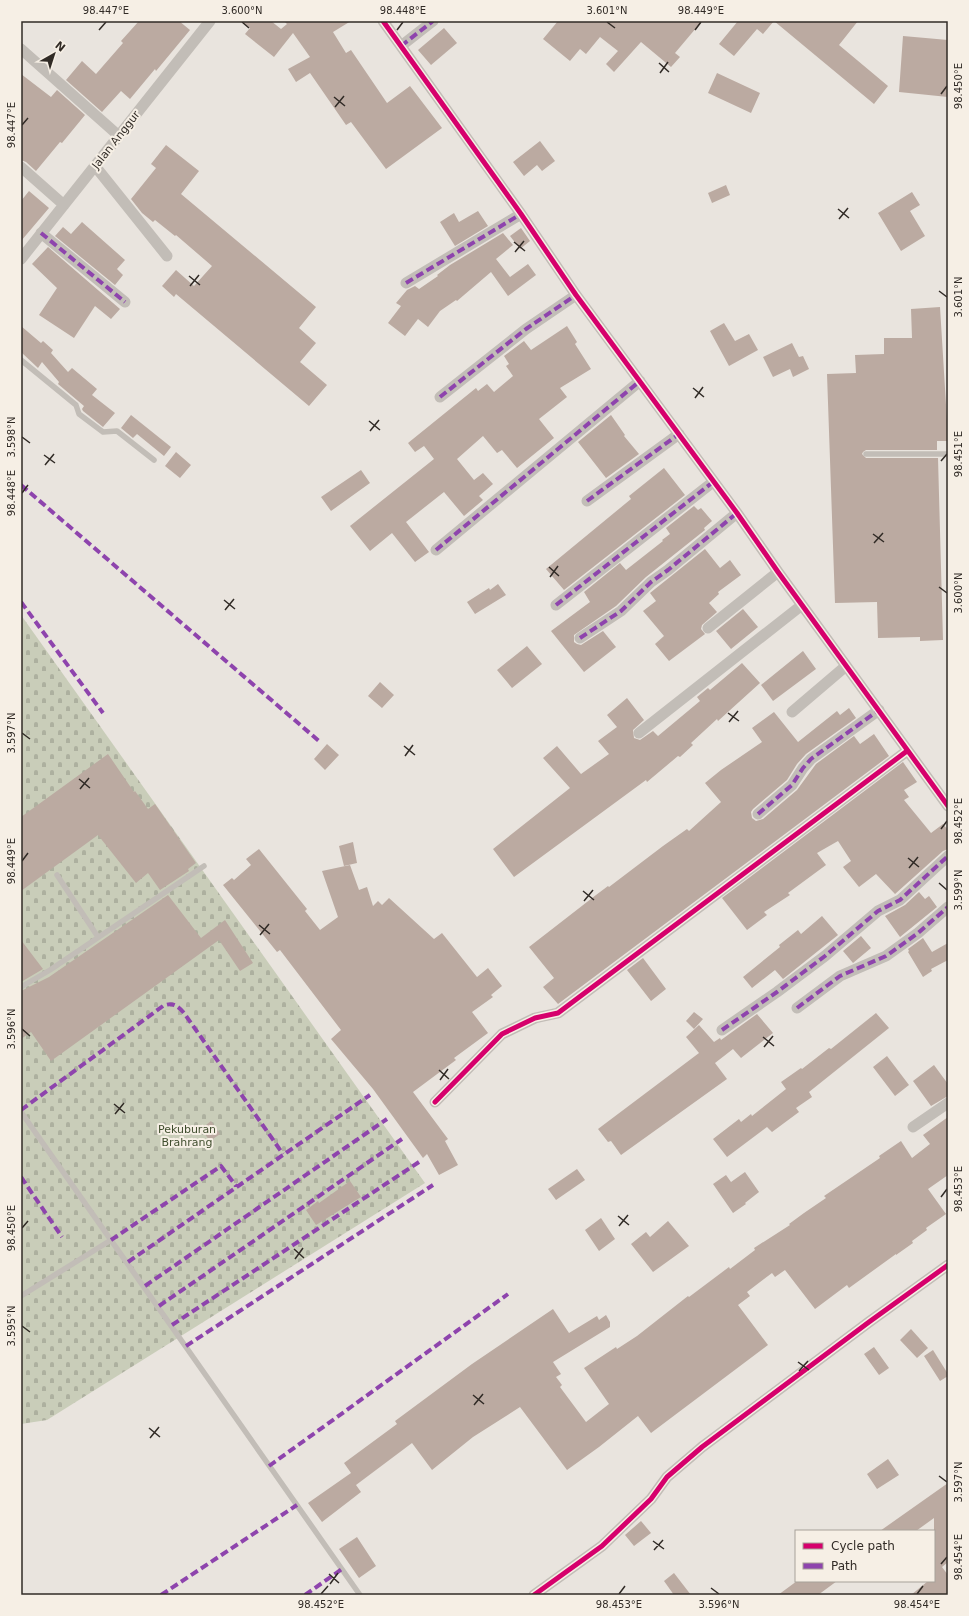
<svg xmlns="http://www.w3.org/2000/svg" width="969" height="1616" font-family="'DejaVu Sans',sans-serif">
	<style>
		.cemetery { fill: url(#cemetery-stones) }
		.building { fill: #bbaaa1 }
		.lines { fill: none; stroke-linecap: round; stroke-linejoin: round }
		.service { stroke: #c2bdb7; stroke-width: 5.5 }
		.minor { stroke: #c2bdb7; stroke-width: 11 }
		.quiet { stroke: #8e44ad; stroke-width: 4; stroke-dasharray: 8 4; stroke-linecap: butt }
		.cycleway-casing { stroke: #f6efe5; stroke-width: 8 }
		.cycleway { stroke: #d6006c; stroke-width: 5 }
		.ticks { fill: none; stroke: #312b26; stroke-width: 1.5 }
		.labels { text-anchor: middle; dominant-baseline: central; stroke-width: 4; stroke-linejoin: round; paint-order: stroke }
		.street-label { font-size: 11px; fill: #312b26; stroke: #f6efe5 }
		.park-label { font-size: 11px; fill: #3f4d2d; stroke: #f6efe5 }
		.neatline { fill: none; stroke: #312b26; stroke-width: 1.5 }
		.ticks-label { font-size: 10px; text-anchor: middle; fill: #312b26 }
	</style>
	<defs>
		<pattern id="cemetery-stones" width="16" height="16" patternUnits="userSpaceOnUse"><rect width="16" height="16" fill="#c9cdb9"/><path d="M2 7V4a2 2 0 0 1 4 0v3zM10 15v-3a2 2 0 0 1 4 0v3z" fill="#adb09f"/></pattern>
	</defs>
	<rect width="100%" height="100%" fill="#e9e4de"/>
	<path class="cemetery" d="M21 615 425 1183 47 1420 21 1424Z"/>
	<path class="building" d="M139 21H179L190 30 156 71 155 69 130 99 121 91 102 112 66 80 82 61 96 74 123 43 121 41Z
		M241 21H271L281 29 287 24 284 21H351L333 32 346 53 351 50 387 103 410 86 442 128 386 169 351 122 346 125 310 73 296 82 288 69 310 57 293 33 274 57 245 34 250 28Z
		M558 21H702L675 53 680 57 671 67 641 42 614 72 606 64 618 51 600 37 586 54 580 49 570 61 543 39Z
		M738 21H858L839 45 888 86 874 104 774 21 763 34 757 29 734 56 719 44Z
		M444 28 457 43 431 65 418 50Z
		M903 36 948 40V97L899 92Z
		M717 73 760 93 751 113 708 93Z
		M21 74 51 97 57 90 85 115 62 143 60 142 36 171 26 162 21 160Z
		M540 141 555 161 542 171 537 165 524 176 513 162Z
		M166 145 199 171 181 194 316 307 299 328 316 343 300 362 327 385 309 406 176 294 174 297 162 286 176 270 194 286 212 266 176 235 175 236 155 220 153 222 142 213 131 199 156 168 151 164Z
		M726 185 730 195 712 203 708 193Z
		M29 191 49 208 21 241V201Z
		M912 192 920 205 910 211 925 236 901 251 878 213Z
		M478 211 488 226 455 246 440 222 454 213 459 222Z
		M82 222 125 260 117 269 123 275 115 285 55 236 63 227 71 234Z
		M521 228 530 241 520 249 510 236Z
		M503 233 513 245 496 259 510 277 528 264 536 275 508 296 491 272 457 301 456 300 440 311 428 327 418 319 405 336 388 323 401 306 396 303 407 290 415 286 419 289 438 276 437 275 450 265Z
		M48 247 120 309 111 319 95 306 74 338 39 315 57 288 32 264Z
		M940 307 947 421H948L947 441H937V450H866L863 452 862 454 866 458H938L943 640 920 641V637L878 638 877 602 835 603 827 374 856 373 855 355 884 354V338H912L911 309Z
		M724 323 735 341 749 334 758 350 729 366 710 331Z
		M21 326 41 343 43 341 53 350 51 353 68 372 72 368 97 389 92 395 115 413 103 427 83 411 82 409 84 406 58 384 59 382 42 362 38 368 21 352Z
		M567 326 577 342 575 344 591 369 560 388 567 397 539 419 554 438 517 468 502 450 497 453 483 436 457 459 474 480 483 473 493 484 479 496 483 500 464 516 444 492 406 522 429 552 415 562 392 533 370 551 350 526 434 459 424 446 415 452 408 443 476 388 478 391 487 384 494 392 513 376 506 366 509 364 504 356 524 341 531 350Z
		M792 343 799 357 803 356 809 369 793 377 790 369 773 377 763 357Z
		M131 415 171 447 164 456 137 434 133 438 121 428Z
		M611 415 625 435 624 436 639 454 606 478 578 442Z
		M176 452 191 465 180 478 165 466Z
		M664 468 685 495 564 590 546 569 631 499 629 496Z
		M361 470 370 483 331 511 321 497Z
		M694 506 698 510 701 508 712 521 704 528 705 530 646 577 616 606 574 635V642L577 644 581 645 603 631 616 647 584 672 551 631 590 602 584 592 620 563 626 570 663 541 662 540 670 534 666 528Z
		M705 549 720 568 730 560 741 575 718 592 719 594 709 603 717 612 702 625 701 629 705 634 669 661 655 644 664 636 643 611 656 601 650 593Z
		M498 584 506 595 475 614 467 602 489 588 490 590Z
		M743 609 758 627 731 649 716 631Z
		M527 646 542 664 512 688 497 670Z
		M803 651 816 669 773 701 761 685Z
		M742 663 760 683 718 721 717 719 691 743 693 745 680 757 678 756 647 782 646 780 514 877 493 849 570 788 543 758 557 746 581 774 609 754 598 741 617 727 607 715 627 698 644 720 633 730 634 738 640 740 653 731 658 736 700 701 697 697 708 688 710 690Z
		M380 682 394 695 382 708 368 696Z
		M849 708 856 718 806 754 797 764 787 780 753 809 751 812 752 818 756 821 763 819 797 790 816 764 854 736 860 744 874 734 889 756 558 1004 543 987 554 978 529 947 596 895 608 886 609 887 663 846 687 829 689 831 721 802 705 783 721 770 762 742 752 728 774 712 798 742 837 711 840 715Z
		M327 744 339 755 325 770 314 759Z
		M108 754 134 792 135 791 148 809 155 804 196 863 188 869 189 871 160 890 148 873 136 883 98 835 21 891V817Z
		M903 762 917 782 904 790 909 797 904 800 931 833 943 824 948 830V849L943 851 895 894 876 874 859 887 843 867 851 861 838 841 817 853 826 865 788 893 790 895 764 912 767 915 747 930 722 898Z
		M353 842 357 863 344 866 339 846Z
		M259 849 307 909 305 911 320 930 338 917 322 871 350 865 359 890 367 887 373 906 378 901 382 905 389 898 434 939 442 933 477 977 488 968 502 986 491 995 493 997 472 1012 488 1033 454 1058 456 1060 413 1092 448 1139 445 1141 458 1165 439 1175 427 1154 423 1158 373 1089 331 1039 341 1030 280 950 277 952 223 885 232 878 234 880 251 865 246 859Z
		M919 892 925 899 929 896 937 907 900 937 885 916 905 905Z
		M168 895 201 938 225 920 253 963 240 971 219 940 51 1061 31 1032 21 1039V991L49 977Z
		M822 916 838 935 783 979 775 970 752 988 743 977 780 947 779 945 798 930 801 934Z
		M861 936 871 948 853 963 843 951Z
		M923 938 932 952 948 943V960L931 969 932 971 923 977 908 952 909 951 908 949Z
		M21 940 43 969 21 982Z
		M643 958 666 989 651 1001 627 970Z
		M694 1012 703 1019 694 1029 686 1021Z
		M876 1013 889 1028 809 1092 812 1097 796 1108 799 1112 772 1132 767 1127 727 1157 713 1139 739 1119 741 1122 751 1114 752 1116 786 1089 781 1082 801 1068 802 1069 829 1048 831 1049Z
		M757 1014 773 1033 741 1058 733 1049 715 1063 727 1079 621 1155 611 1141 608 1142 598 1129 699 1053 686 1037 699 1025 714 1042 720 1038 721 1040Z
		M887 1056 909 1085 895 1096 873 1067Z
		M934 1065 948 1084V1096L931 1106 913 1081Z
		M948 1117V1175L928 1189 946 1214 926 1228 927 1230 912 1241 913 1243 896 1255V1254L849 1288 847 1285 815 1309 785 1270 775 1277 772 1273 747 1292 750 1296 738 1305 768 1345 651 1433 638 1416 599 1447 567 1470 520 1407 473 1437 432 1470 412 1443 356 1485 361 1492 322 1522 308 1503 351 1473 344 1463 397 1424 395 1421 472 1364 553 1309 569 1333 597 1316 599 1320 606 1315 610 1322V1327L553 1362 561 1374 556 1377 562 1385 560 1387 586 1422 609 1404 584 1368 616 1347 617 1349 637 1336 688 1296 689 1297 729 1267 730 1269 755 1250 754 1248 790 1225 789 1224 804 1213 826 1198 824 1196 880 1158 879 1156 901 1141 912 1158 930 1144 923 1135Z
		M211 1121 220 1134 210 1141 201 1129Z
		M577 1169 585 1180 556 1200 548 1189Z
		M745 1172 759 1192 745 1203 746 1204 733 1213 713 1184 726 1175 731 1182Z
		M350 1181 361 1197 316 1225 306 1210 318 1201 319 1203Z
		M601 1218 615 1239 599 1251 585 1230Z
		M668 1221 689 1246 653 1272 631 1244 646 1232 650 1237Z
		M911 1329 928 1348 917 1358 900 1340Z
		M874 1347 889 1368 879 1375 864 1354Z
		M933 1350 948 1374V1376L940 1381 924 1356Z
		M888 1459 899 1475 877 1489 867 1474Z
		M948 1483V1562L942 1567 948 1575V1595H911L928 1581H934V1518L916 1531H880Z
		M641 1521 651 1533 634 1546 625 1535Z
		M357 1537 376 1566 359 1578 339 1549Z
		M674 1573 691 1595H674L664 1581Z
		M797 1581H837L818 1595H778Z"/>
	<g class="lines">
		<path class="service" d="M21 360 76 405 79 414 103 432 117 431 154 460
			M866 454H948
			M57 875 98 937
			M21 987 50 970 204 866
			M21 1112 360 1595
			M21 1296 111 1240"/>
		<path class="minor" d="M383 21 521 214 576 295 737 513 778 572 948 806
			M401 46 433 21
			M21 49 119 136
			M95 166 167 256
			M21 167 64 205
			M41 233 125 302
			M21 259 210 21
			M406 283 521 214
			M440 397 526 329 576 295
			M587 501 679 434
			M436 550 640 381
			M556 605 713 482
			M708 628 778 572
			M580 638 621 611 651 582 668 570 737 513
			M792 712 846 666
			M639 733 802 605
			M758 814 792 785 803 768 811 759 879 710
			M797 1008 840 976 886 956 918 933 948 907
			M722 1030 777 992 825 956 878 911 900 900 948 856
			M435 1102 502 1034 535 1018 558 1013 907 751
			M913 1127 948 1103
			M534 1595 602 1546 651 1499 667 1477 702 1447 869 1322 948 1265"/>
		<path class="quiet" d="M401 46 433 21
			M41 233 125 302
			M406 283 521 214
			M440 397 526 329 576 295
			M21 485 319 741
			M587 501 679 434
			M436 550 640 381
			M21 602 103 713
			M556 605 713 482
			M580 638 621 611 651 582 668 570 737 513
			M758 814 792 785 803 768 811 759 879 710
			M797 1008 840 976 886 956 918 933 948 907
			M722 1030 777 992 825 956 878 911 900 900 948 856
			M21 1110 163 1006C172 1002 177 1005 184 1013L283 1154
			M21 1177 62 1237
			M111 1240 221 1166 236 1186
			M128 1262 370 1095
			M145 1286 387 1119
			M159 1306 402 1139
			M172 1325 419 1162
			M186 1346 433 1185
			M269 1466 508 1294
			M161 1595 297 1505
			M305 1595 342 1569"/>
		<g class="cycleway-casing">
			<path id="cycleway" d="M383 21 521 214 576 295 737 513 778 572 948 806
				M435 1102 502 1034 535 1018 558 1013 907 751
				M534 1595 602 1546 651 1499 667 1477 702 1447 869 1322 948 1265"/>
		</g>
		<use href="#cycleway" class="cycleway"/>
	</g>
	<path class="ticks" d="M242 22 249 28M607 22 615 28M99 30 106 22M397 30 403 22M695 30 701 22M659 63 669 72M660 73 668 62M941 94 947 86M334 97 345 106M335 107 344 96M22 125 28 118M838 209 849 218M839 219 848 208M514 242 525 251M515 252 524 241M189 276 200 285M190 286 199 275M939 291 947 297M693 388 704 397M695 398 703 387M369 421 380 430M370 431 379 420M22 437 30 443M44 455 55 463M941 461 947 454M45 465 54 454M22 493 28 485M873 534 884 542M874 543 883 533M549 567 559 576M550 577 558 566M939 587 947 593M224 600 235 609M225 610 234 599M728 713 739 721M729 722 738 711M22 733 30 739M404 746 415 755M405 756 413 745M79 779 90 788M80 789 89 778M941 829 947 821M908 858 919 867M22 861 28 853M909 868 918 857M939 883 947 890M583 891 594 900M584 901 593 890M259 925 270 934M260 935 269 924M22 1029 30 1036M763 1037 774 1046M764 1047 773 1036M439 1070 449 1079M440 1080 448 1069M114 1104 125 1113M115 1114 124 1103M941 1197 947 1189M618 1216 629 1225M619 1226 628 1215M22 1228 28 1221M294 1249 304 1258M295 1259 303 1248M22 1326 30 1332M798 1362 809 1370M799 1371 808 1361M473 1395 484 1404M474 1405 483 1394M149 1428 160 1437M150 1438 159 1427M939 1476 947 1482M653 1541 664 1549M654 1550 663 1540M941 1564 947 1557M329 1574 339 1583M330 1584 338 1573M711 1588 719 1594M321 1594 328 1586M619 1594 625 1586M917 1594 923 1586"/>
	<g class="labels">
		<g class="street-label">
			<text transform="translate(116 140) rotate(-52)">Jalan Anggur</text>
		</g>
		<g class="park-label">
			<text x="187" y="1129">Pekuburan<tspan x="187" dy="13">Brahrang</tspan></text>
		</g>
	</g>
	<rect width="969" height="1616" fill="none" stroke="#f6efe5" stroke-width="44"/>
	<rect x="795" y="1530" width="140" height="52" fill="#f6efe5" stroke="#a7a199"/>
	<rect x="803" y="1543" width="20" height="6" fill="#d6006c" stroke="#a7a199"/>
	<text x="831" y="1550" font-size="12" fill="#312b26">Cycle path</text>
	<rect x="803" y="1563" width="20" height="6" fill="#8e44ad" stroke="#a7a199"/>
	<text x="831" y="1570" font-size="12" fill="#312b26">Path</text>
	<g transform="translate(54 54) rotate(39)" stroke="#f6efe5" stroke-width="3" paint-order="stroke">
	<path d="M0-3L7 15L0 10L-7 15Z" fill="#312b26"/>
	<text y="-6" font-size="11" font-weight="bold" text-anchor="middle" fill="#312b26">N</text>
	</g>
	<rect x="22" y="22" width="925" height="1572" class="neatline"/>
	<g class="ticks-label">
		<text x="106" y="14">98.447°E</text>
		<text x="242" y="14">3.600°N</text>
		<text x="403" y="14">98.448°E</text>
		<text x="607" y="14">3.601°N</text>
		<text x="701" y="14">98.449°E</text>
		<text transform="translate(958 86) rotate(-90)" y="4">98.450°E</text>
		<text transform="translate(11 125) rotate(-90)" y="4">98.447°E</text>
		<text transform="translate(958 297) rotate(-90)" y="4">3.601°N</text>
		<text transform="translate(11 437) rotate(-90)" y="4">3.598°N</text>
		<text transform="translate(958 454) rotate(-90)" y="4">98.451°E</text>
		<text transform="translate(11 493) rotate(-90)" y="4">98.448°E</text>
		<text transform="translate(958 593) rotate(-90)" y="4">3.600°N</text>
		<text transform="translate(11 733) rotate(-90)" y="4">3.597°N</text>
		<text transform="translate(958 821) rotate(-90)" y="4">98.452°E</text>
		<text transform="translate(11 861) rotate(-90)" y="4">98.449°E</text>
		<text transform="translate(958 890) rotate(-90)" y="4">3.599°N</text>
		<text transform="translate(11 1029) rotate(-90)" y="4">3.596°N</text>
		<text transform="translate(958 1189) rotate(-90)" y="4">98.453°E</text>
		<text transform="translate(11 1228) rotate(-90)" y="4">98.450°E</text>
		<text transform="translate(11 1326) rotate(-90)" y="4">3.595°N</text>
		<text transform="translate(958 1482) rotate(-90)" y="4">3.597°N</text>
		<text transform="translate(958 1557) rotate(-90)" y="4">98.454°E</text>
		<text x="321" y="1608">98.452°E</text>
		<text x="619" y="1608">98.453°E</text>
		<text x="719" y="1608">3.596°N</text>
		<text x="917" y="1608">98.454°E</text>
	</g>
</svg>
